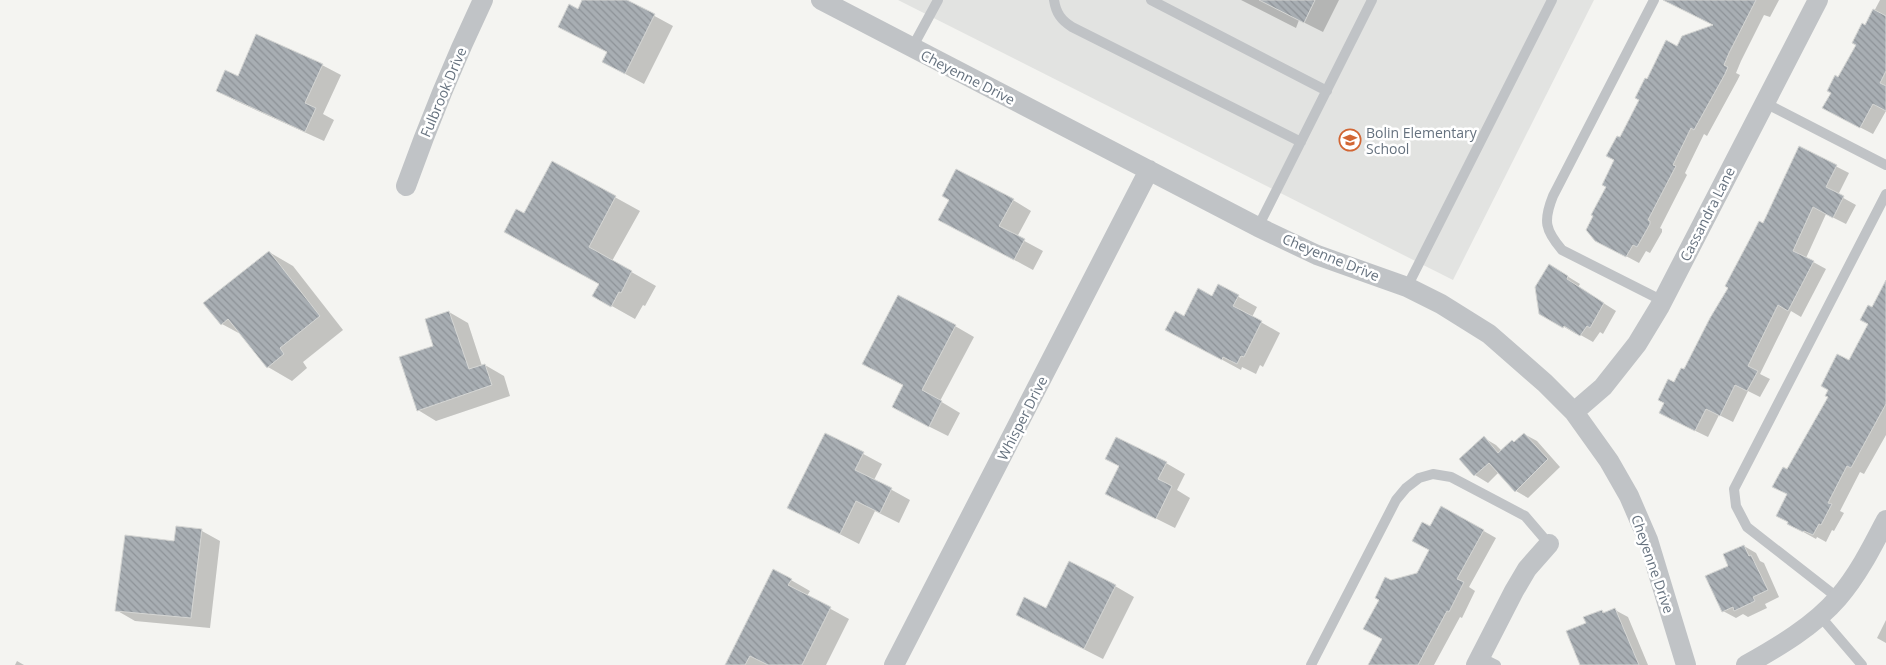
<svg xmlns="http://www.w3.org/2000/svg" width="1886" height="665" font-family="'Open Sans',sans-serif">
	<style>
		.built { fill: #e2e3e1 }
		.shadow { fill: #0003 }
		.building { fill: url(#building-back-hatch); stroke: #d5d6d4 }
		.lines { fill: none; stroke-linecap: round; stroke-linejoin: round }
		.lane { stroke: #c0c3c6; stroke-width: 10 }
		.street { stroke: #c0c3c6; stroke-width: 20 }
		.labels { text-anchor: middle; dominant-baseline: central; stroke-width: 5; stroke-linejoin: round; paint-order: stroke }
		.street-label { font-size: 14px; fill: #66727f; stroke: #fff }
		.poi-label { font-size: 14px; fill: #66727f; stroke: #fff; text-anchor: start }
	</style>
	<defs>
		<pattern id="building-back-hatch" width="6" height="6" patternUnits="userSpaceOnUse" patternTransform="scale(1.25)"><rect width="6" height="6" fill="#a8aeb3"/><path d="M-1 5l2 2M0 0l6 6M5-1l2 2" fill="none" stroke="#8d9297"/></pattern>
	</defs>
	<rect width="100%" height="100%" fill="#f4f4f1"/>
	<path class="built" d="M898 0H1594L1453 280Z"/>
	<path class="shadow" d="M583 0H625L673 26 644 84 603 62 608 52 578 10Z
		M1241 0H1339L1323 32 1299 20 1296 28Z
		M1692 0H1779L1770 17 1764 15 1741 61 1736 73 1740 75 1737 81 1707 136 1704 134 1685 173 1687 175 1660 228 1662 229V232L1650 253 1646 251 1639 263 1609 247 1608 187 1620 139 1641 100 1648 80 1678 47 1715 25Z
		M1880 0H1886V111L1873 134 1836 115 1839 78Z
		M322 65 341 75 323 114 334 120 324 141 236 101 218 91 238 77Z
		M1800 148 1849 173 1838 195 1856 205 1846 224 1826 214 1806 258 1826 269 1801 317 1791 311 1760 374 1770 379 1760 397 1748 391 1733 422 1719 415 1708 437 1673 420 1674 384 1684 371 1764 225Z
		M553 163 640 211 612 261 656 286 645 306 643 305 635 319 594 296 601 284 525 215Z
		M1013 200 1031 211 1017 237 1043 251 1033 270 959 230Z
		M269 252 293 266 343 330 303 362 307 368 292 381 268 367 244 336 222 324 205 303Z
		M1562 273 1580 284 1578 287 1616 311 1603 334 1600 332 1593 342 1577 333 1576 334 1541 313Z
		M1886 283V435L1864 474 1860 472 1840 511 1844 513 1834 531 1832 530 1826 542 1817 537 1816 539 1789 524 1787 470 1850 362 1869 324 1873 309Z
		M1219 286 1257 307 1252 317 1280 333 1263 367 1260 365 1256 374 1242 367 1241 370 1167 330 1213 297Z
		M449 312 468 323 482 366 485 365 504 376 510 396 436 421 418 410 435 346Z
		M955 326 974 337 940 401 960 413 948 436 912 418 904 386 882 374Z
		M826 434 882 464 874 480 910 500 899 523 875 511 859 544 789 508Z
		M1524 434 1537 441 1560 467 1528 498 1516 491 1499 472 1488 483 1475 475 1460 459 1484 438 1496 445 1502 451 1515 443Z
		M1166 463 1185 474 1177 490 1190 498 1175 528 1107 494Z
		M1442 507 1496 538 1469 587 1475 591 1462 618 1460 617 1434 665H1370L1384 639 1391 582 1418 574 1430 550V528Z
		M202 531 220 541 210 628 135 621 116 610 175 542Z
		M1744 546 1756 553 1760 561 1764 563 1779 597 1765 604 1767 608 1748 617 1743 614 1736 618 1723 611 1730 566Z
		M791 580 810 591 807 596 849 619 826 665H735Z
		M1115 586 1134 597 1103 659 1036 625 1046 609Z
		M1615 610 1628 617 1648 665H1582L1587 624 1602 611 1606 613Z
		M1886 620V643L1877 638Z
		M17 661 24 665H15Z"/>
	<path class="building" d="M582 0H627L655 14 625 74 602 62 607 52 558 27 569 4 578 9Z
		M1259 0H1315L1304 23Z
		M1663 0H1756L1729 53 1724 65 1728 67 1725 74 1694 130 1691 128 1673 165 1676 166 1648 220 1650 221V224L1637 247 1633 245 1626 257 1595 241 1586 230 1593 216 1591 215 1606 187 1602 185 1614 160 1606 156 1617 136 1620 137 1639 100 1635 98 1645 78 1647 79 1666 40 1677 46 1682 36 1713 25Z
		M1873 9 1886 16V71L1880 83 1886 86V111L1873 104 1860 128 1822 108 1831 93 1827 91 1835 75 1838 77 1856 45 1852 43 1862 23 1865 25Z
		M256 34 323 64 305 103 316 108 305 132 216 91 225 70 238 76Z
		M1799 146 1837 165 1826 187 1844 196 1833 218 1813 207 1793 251 1814 261 1788 311 1778 305 1748 366 1758 371 1747 391 1735 385 1720 416 1706 409 1695 431 1659 413 1664 403 1658 400 1668 379 1674 382 1681 368 1684 369 1710 318 1728 288 1725 286 1752 235 1759 221 1763 223Z
		M552 161 616 196 589 247 632 271 621 293 619 292 611 307 592 296 599 284 504 232 516 209 524 213Z
		M956 169 1014 199 999 226 1025 239 1014 260 938 220 949 200 942 196Z
		M269 251 320 316 280 348 284 354 267 368 228 319 221 325 203 303Z
		M1549 264 1568 276 1567 279 1604 303 1590 328 1587 326 1580 336 1564 326 1563 328 1539 314 1535 287Z
		M1886 280V404L1851 468 1847 466 1828 503 1832 504 1821 525 1819 524 1813 535 1804 531 1803 532 1787 524 1788 522 1776 516 1787 494 1772 487 1783 467 1787 469 1828 397 1825 396 1828 390 1821 386 1837 354 1849 360 1868 324 1860 320 1868 305 1872 307Z
		M1218 284 1239 295 1233 306 1262 321 1244 357 1241 356 1237 364 1223 357 1222 360 1165 330 1175 311 1184 316 1198 288 1212 296Z
		M898 295 956 325 922 390 942 401 929 427 892 407 903 385 862 364Z
		M449 311 469 369 485 364 492 385 417 411 399 357 433 346 425 319Z
		M825 433 864 452 855 470 892 488 880 513 856 501 840 534 787 508Z
		M1524 433 1548 459 1515 492 1489 463 1474 476 1459 459 1484 436 1498 453 1512 440 1514 442Z
		M1116 437 1167 462 1158 479 1172 486 1156 519 1105 494 1119 466 1105 459Z
		M1441 506 1484 530 1457 579 1464 582 1449 612 1447 611 1418 665H1368L1382 639 1363 629 1379 600 1375 598 1385 577 1391 580 1417 573 1429 550 1412 541 1422 522 1430 526Z
		M176 526 202 529 191 618 115 611 125 535 174 541Z
		M1744 545 1749 556 1751 555 1768 590 1753 597 1755 601 1734 611 1733 607 1722 612 1705 576 1728 566 1723 554Z
		M1069 561 1116 585 1084 649 1016 615 1024 597 1046 608Z
		M773 569 792 579 788 585 831 607 802 665H768L750 656 745 665H725Z
		M1615 608 1639 665H1580L1566 631 1586 623 1583 617 1602 610 1603 613Z"/>
	<g class="lines">
		<path class="lane" d="M1054 0C1056 13 1061 20 1072 27L1301 142
			M1151 0 1327 91
			M1654 0 1553 196C1543 221 1545 230 1562 250L1663 301
			M912 48 938 0
			M1765 103 1886 165
			M1258 227 1372 0
			M1407 287 1552 0
			M1838 598 1747 527 1736 506 1734 489 1886 194
			M1820 616 1862 665
			M1480 657 1496 665
			M1311 665 1396 500 1406 488 1419 478 1433 474 1451 477 1525 516 1549 544"/>
		<path class="street" d="M821 0 1258 227 1317 255 1407 287 1441 304 1489 334 1545 383 1574 412 1609 461 1629 496 1648 540 1686 665
			M406 186C429 122 454 61 483 0
			M1574 412 1603 387 1637 344 1660 306 1818 0
			M894 665 1149 170
			M1476 665 1514 591 1527 569 1549 544
			M1746 665C1778 647 1814 626 1838 598 1858 575 1872 547 1886 520"/>
	</g>
	<defs>
		<g id="school-ring" transform="scale(1.125)"><circle r="9.5" fill="#fff" stroke="#d26634" stroke-width="1.5"/><path d="M0-5L7-2L0 1L-7-2ZM-4 1L0 2.5L4 1V4Q0 6-4 4Z" fill="#d26634"/></g>
	</defs>
	<g fill-rule="evenodd">
		<use href="#school-ring" x="1350" y="140"/>
	</g>
	<g class="labels">
		<g class="street-label">
			<text transform="translate(968 77) rotate(27)">Cheyenne Drive</text>
			<text transform="translate(443 92) rotate(-67)">Fulbrook Drive</text>
			<text transform="translate(1707 214) rotate(-63)">Cassandra Lane</text>
			<text transform="translate(1331 257) rotate(22)">Cheyenne Drive</text>
			<text transform="translate(1022 418) rotate(-63)">Whisper Drive</text>
			<text transform="translate(1653 564) rotate(71)">Cheyenne Drive</text>
		</g>
		<g class="poi-label">
			<text x="1366" y="132">Bolin Elementary<tspan x="1366" dy="16">School</tspan></text>
		</g>
	</g>
</svg>
